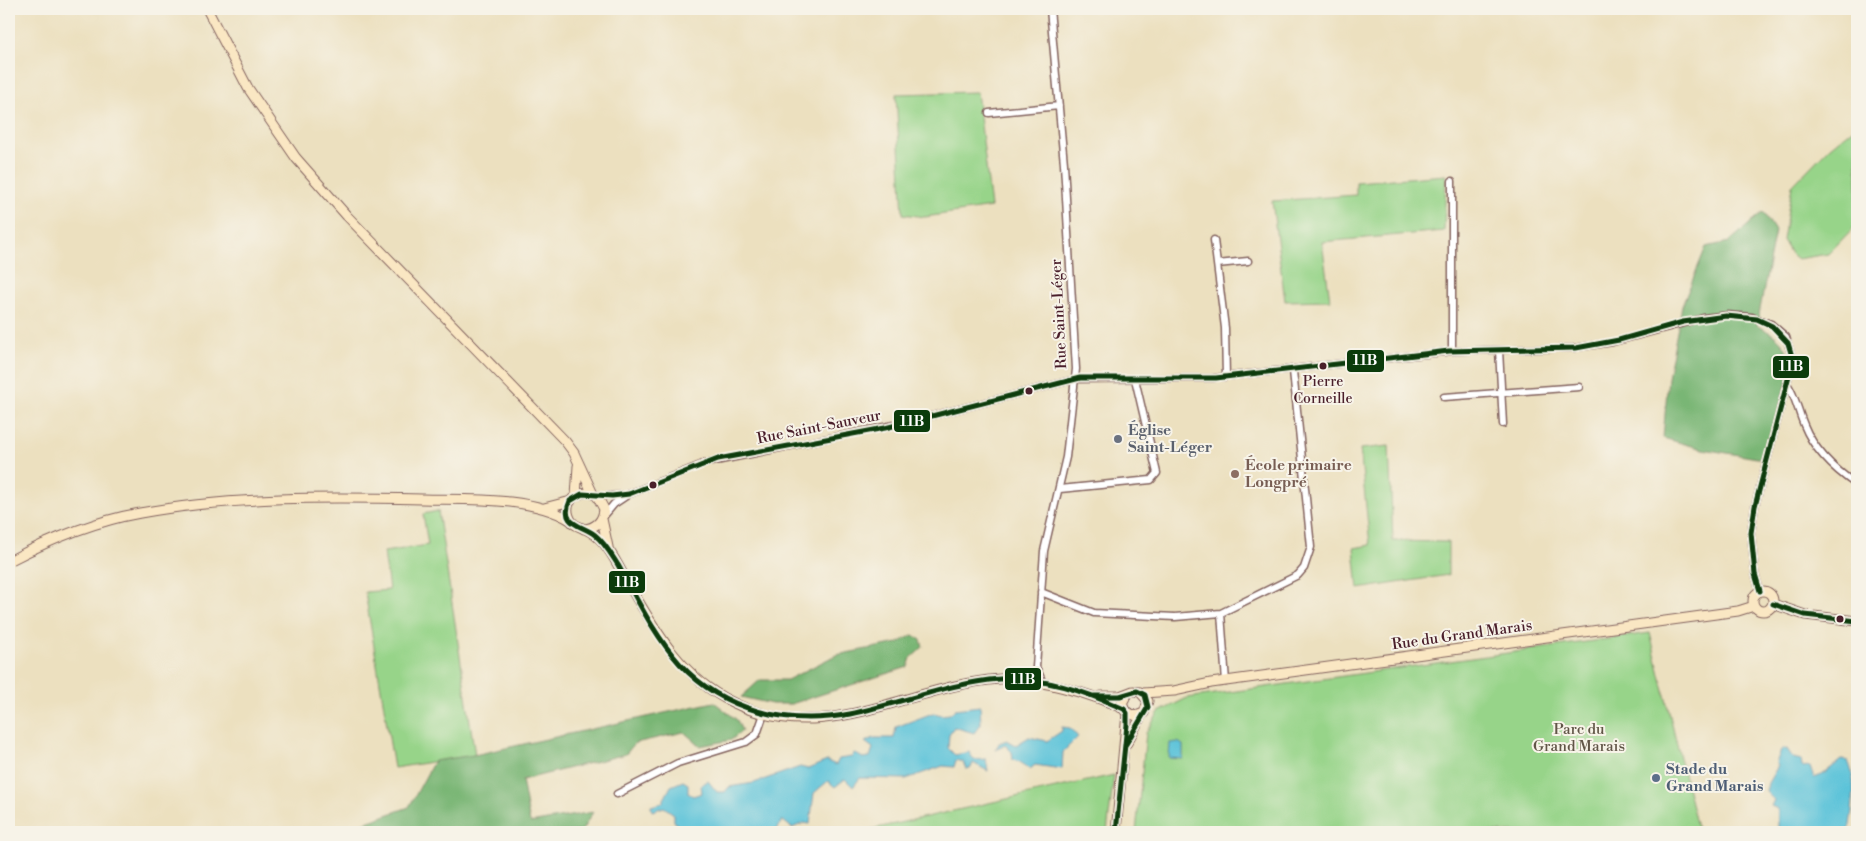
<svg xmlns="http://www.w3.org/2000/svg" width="1866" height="841" font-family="'Libre Bodoni',serif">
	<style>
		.green { fill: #97d489; stroke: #707a5a }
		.forest { fill: #79b675; stroke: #626a50 }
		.water { fill: #5cc3d9; stroke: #537182 }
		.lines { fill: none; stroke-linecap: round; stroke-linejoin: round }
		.street-casing { stroke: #83635f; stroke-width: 9 }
		.secondary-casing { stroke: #83635f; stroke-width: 11 }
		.street { stroke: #fff; stroke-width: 6 }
		.secondary { stroke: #fae7c3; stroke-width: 9 }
		.bus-1-casing { stroke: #f7f3e8; stroke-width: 9 }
		.bus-1 { stroke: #0b3b0b; stroke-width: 5 }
		.bus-dot { fill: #4a1f2b; stroke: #f7f3e8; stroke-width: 2 }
		.worship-dot { fill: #6b7280; stroke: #f7f3e8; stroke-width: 2 }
		.education-dot { fill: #8d6e63; stroke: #f7f3e8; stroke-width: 2 }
		.service-dot { fill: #5c6f8a; stroke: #f7f3e8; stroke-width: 2 }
		.labels { text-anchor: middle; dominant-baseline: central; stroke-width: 4; stroke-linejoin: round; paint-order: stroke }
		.bus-label { font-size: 14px; fill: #4a1f2b; stroke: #f7f3e8 }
		.street-label { font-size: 15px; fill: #4a1f2b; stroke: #f7f3e8 }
		.worship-label { font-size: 15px; font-weight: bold; fill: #5b616d; stroke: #f7f3e8; text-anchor: start }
		.education-label { font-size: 15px; font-weight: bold; fill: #785e54; stroke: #f7f3e8; text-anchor: start }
		.park-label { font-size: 15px; fill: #615547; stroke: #f7f3e8 }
		.service-label { font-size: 15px; font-weight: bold; fill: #4e5e75; stroke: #f7f3e8; text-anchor: start }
		.line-badge { stroke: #f7f3e8; stroke-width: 2 }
		.badge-label { font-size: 14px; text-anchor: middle; font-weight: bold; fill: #fff }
	</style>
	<rect width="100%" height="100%" fill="#f7f3e8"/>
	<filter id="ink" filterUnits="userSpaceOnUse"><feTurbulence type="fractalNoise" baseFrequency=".02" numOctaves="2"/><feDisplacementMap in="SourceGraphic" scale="10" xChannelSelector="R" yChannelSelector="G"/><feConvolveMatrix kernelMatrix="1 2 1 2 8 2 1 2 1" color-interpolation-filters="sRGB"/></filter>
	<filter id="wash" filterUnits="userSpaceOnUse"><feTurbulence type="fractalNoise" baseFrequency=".0096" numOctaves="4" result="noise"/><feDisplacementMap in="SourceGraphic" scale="20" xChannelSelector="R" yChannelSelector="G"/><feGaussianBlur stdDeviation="1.12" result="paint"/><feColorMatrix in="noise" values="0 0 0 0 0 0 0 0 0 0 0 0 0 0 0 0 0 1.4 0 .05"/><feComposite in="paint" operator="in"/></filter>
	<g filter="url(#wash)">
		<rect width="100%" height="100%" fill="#ece0bf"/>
		<path class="green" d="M977 92 991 207 925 217 903 214 896 94Z
			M1857 125V224L1828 254 1797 259 1791 254 1783 240 1792 186 1829 148Z
			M1446 175 1444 231 1322 242 1330 300 1285 301 1272 201 1356 195V182Z
			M1389 446 1393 541 1448 542V575L1358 589 1354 548 1370 545 1360 449Z
			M438 511 475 755 394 768 365 592 389 590 384 552 428 545 423 514Z
			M1650 633 1698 832H1136L1146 733 1159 712 1187 698Z
			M1114 775 1107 832H859Z"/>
		<path class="forest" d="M1763 212 1775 231 1757 325C1771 333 1785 340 1789 357 1794 375 1769 439 1763 459L1703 449 1663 438 1668 378 1682 306 1706 247 1729 242Z
			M913 635 921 640 923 647 911 658 908 667 791 704H772L741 697 760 680H787L836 655 898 643Z
			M714 702 737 720 742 731 731 740 700 746 684 732 635 743 626 754 522 780 530 823 593 812 581 832H338L409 807 434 761 474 755Z"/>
		<path class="water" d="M980 706 981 724 974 733 954 727 949 734 948 748 955 755 969 752 974 760 986 759 988 771 973 763 971 768 966 769 963 762 956 760 954 767 943 766 906 779 860 778 853 787 845 779 835 787 828 781 814 793 810 824 804 823 792 828 782 820 776 832H670L678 826 674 821V814L664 807 652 811 651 806 662 803 671 786 683 781 688 784V793L693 796 702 793 701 785 708 781 717 792H725L729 787 754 783 800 767 808 769 827 761 836 765 839 759 852 757 854 753 863 758 870 757 873 748 865 742 874 738H894L896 727 933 713 942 715 950 714 955 709Z
			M1062 727 1070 728 1078 737 1063 752 1062 769 1035 765 1030 769 1020 762 1013 760 1012 752 1005 745 996 750 999 743 1007 740 1016 745 1029 737 1047 741 1062 731Z
			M1178 742 1183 745V759L1169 758 1170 743Z
			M1787 749 1793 758 1801 760 1802 767 1810 766 1814 778 1822 775 1841 760 1848 761C1858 783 1852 809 1849 832H1778V809L1771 806 1774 800 1766 792 1768 783 1778 766 1776 763 1781 750Z"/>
	</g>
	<g filter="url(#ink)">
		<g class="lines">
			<g class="street-casing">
				<path id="street" d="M989 113 1059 106
					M1214 240 1225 328 1226 377
					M1217 264 1248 261
					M1499 350 1503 424
					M1452 351V181
					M1788 385C1796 398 1798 411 1804 425 1814 450 1835 470 1857 485
					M1444 397 1579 387
					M1060 489 1151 480 1157 473 1135 379
					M597 496 626 495
					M603 517 614 504 629 494 706 463 904 423 1076 379 1213 378 1452 351 1574 348 1613 342 1703 318 1728 315 1752 317 1771 324 1786 337 1793 360 1755 506 1751 533 1755 574 1760 591
					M1041 592 1094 613 1175 617 1221 613 1226 682
					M1221 613 1298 575 1304 568 1311 547 1293 371
					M1043 683 1036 667 1044 551 1066 457 1076 369 1064 164 1050 9
					M617 794 678 763 746 742 757 734 764 714"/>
			</g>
			<g class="secondary-casing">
				<path id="secondary" d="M207 9 248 88 296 158 347 216 565 441 574 453 593 494
					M576 496 578 466
					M544 508 571 501
					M602 519 608 547
					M584 529C596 528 603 521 604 509L597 496C582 488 563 499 569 516 572 527 581 526 589 531 596 535 604 543 608 549 616 560 622 573 629 585 656 632 682 678 732 702 826 749 907 685 1000 679 1034 677 1093 694 1124 709
					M9 561C49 540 95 521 140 513 231 496 330 497 422 499 467 500 531 496 570 520
					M1753 601a10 10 0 1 1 20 0a10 10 0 1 1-20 0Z
					M1773 604 1805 615 1857 621
					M1143 693 1174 691 1211 683 1738 611 1754 606
					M1100 696H1120L1133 691 1140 692 1148 701 1144 713 1136 716 1125 711 1122 703 1127 694
					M1127 743 1142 715
					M1116 832 1127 713"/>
			</g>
			<use href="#street" class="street"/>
			<use href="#secondary" class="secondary"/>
			<g class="bus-1-casing">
				<path id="bus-1" d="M1773 604 1805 615 1857 621
					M1094 696H1120L1137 691 1145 695 1148 707 1126 744
					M1116 832 1127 725V713L1124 709C1087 692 1041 676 1000 679 948 683 900 704 850 714 788 726 723 711 680 664 654 635 637 599 618 565 611 554 605 543 595 535 583 525 559 525 570 501L582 494 612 496 629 494 718 459 885 428 1080 378H1216L1449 351 1576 348 1619 340 1683 322 1726 316 1757 319 1772 326 1788 343 1793 360 1755 506 1751 533 1755 574 1760 591"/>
			</g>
			<use href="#bus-1" class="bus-1"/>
		</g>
	</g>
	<g class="bus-dot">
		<circle cx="1323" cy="366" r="4.5"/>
		<circle cx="1029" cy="391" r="4.5"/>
		<circle cx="653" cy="485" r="4.5"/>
		<circle cx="1840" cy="619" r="4.5"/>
	</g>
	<circle class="worship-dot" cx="1118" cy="439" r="5"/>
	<circle class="education-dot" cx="1235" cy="474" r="5"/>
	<circle class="service-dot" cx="1656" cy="778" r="5"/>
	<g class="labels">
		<g class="bus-label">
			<text x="1323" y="382">Pierre<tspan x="1323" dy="17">Corneille</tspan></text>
		</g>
		<g class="street-label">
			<text transform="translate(1059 314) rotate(-93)">Rue Saint-Léger</text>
			<text transform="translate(819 427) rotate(-11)">Rue Saint-Sauveur</text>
			<text transform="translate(1462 635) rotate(-8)">Rue du Grand Marais</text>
		</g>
		<g class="worship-label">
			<text x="1128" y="430">Église<tspan x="1128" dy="17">Saint-Léger</tspan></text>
		</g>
		<g class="education-label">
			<text x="1245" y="465">École primaire<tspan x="1245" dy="17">Longpré</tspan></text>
		</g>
		<g class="park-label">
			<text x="1579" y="729">Parc du<tspan x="1579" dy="17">Grand Marais</tspan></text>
		</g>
		<g class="service-label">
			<text x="1666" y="769">Stade du<tspan x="1666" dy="17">Grand Marais</tspan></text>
		</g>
	</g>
	<g class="line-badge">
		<rect x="1346" y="349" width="39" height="24" rx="5" fill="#0b3b0b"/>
		<rect x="1772" y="355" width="38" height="24" rx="5" fill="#0b3b0b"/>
		<rect x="893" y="409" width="38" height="24" rx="5" fill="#0b3b0b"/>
		<rect x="608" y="570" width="38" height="24" rx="5" fill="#0b3b0b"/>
		<rect x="1004" y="667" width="38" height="24" rx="5" fill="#0b3b0b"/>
	</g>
	<g class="badge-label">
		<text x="1365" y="365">11B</text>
		<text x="1791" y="371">11B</text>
		<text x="912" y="426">11B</text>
		<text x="627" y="587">11B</text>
		<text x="1023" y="684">11B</text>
	</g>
	<rect width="1866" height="841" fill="none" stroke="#f7f3e8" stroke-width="30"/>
</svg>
